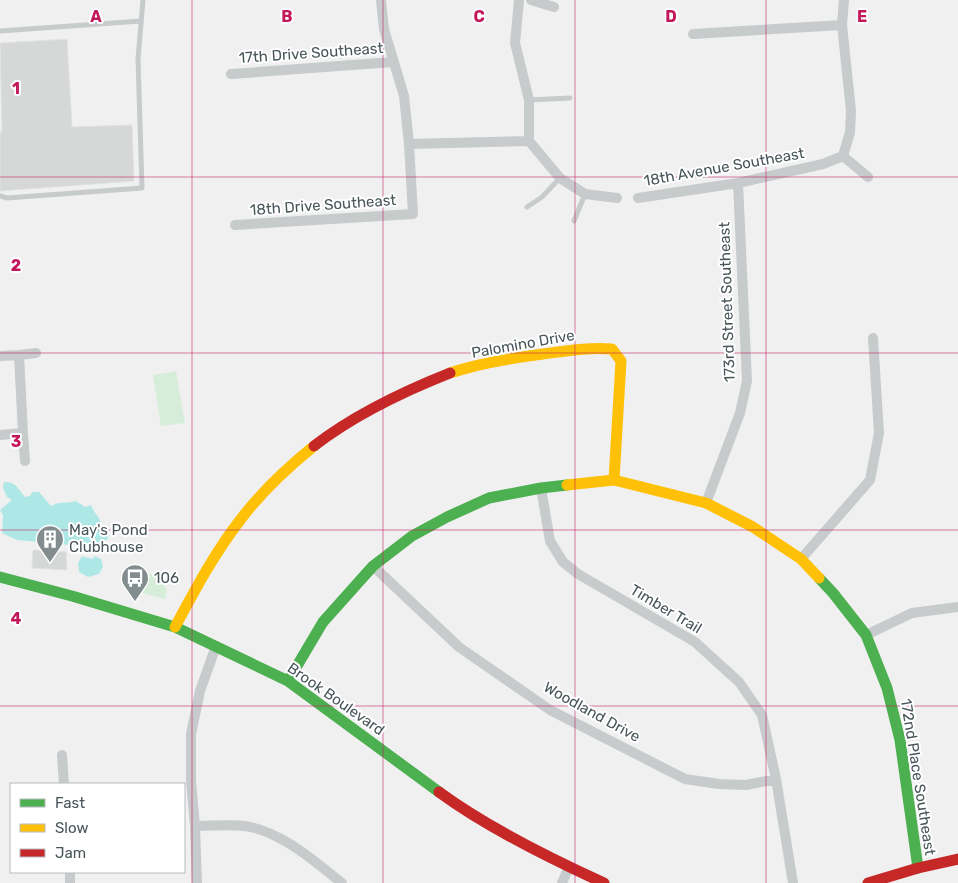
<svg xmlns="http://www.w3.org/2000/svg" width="958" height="883" font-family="Rubik,sans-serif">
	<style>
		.green { fill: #d6edda }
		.water { fill: #aee8e6 }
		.building { fill: #d6d8d8; stroke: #e1e2e3 }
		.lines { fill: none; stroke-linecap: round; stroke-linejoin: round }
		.lane { stroke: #c7cbcb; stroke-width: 5 }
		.street { stroke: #c7cbcb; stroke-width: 10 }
		.fast { stroke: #4caf50; stroke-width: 11 }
		.slow { stroke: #ffc107; stroke-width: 11 }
		.jam { stroke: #c62828; stroke-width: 11 }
		.grid { fill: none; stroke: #c2185b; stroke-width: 1; stroke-opacity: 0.55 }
		.labels { text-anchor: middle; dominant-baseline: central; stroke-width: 4; stroke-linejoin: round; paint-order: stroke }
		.street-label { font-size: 15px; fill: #48565a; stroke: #fff }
		.poi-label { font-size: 15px; fill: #48565a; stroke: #fff; text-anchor: start }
		.grid-label { font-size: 16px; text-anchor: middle; font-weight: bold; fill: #c2185b; stroke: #fff; stroke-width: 4; stroke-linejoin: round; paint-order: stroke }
	</style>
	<rect width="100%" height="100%" fill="#f0f0f0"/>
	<path class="green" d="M176 371 185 423 161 426 153 375Z
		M145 573 161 577 167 590 165 599 129 590 133 574Z"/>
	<path class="water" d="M4 482C16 481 18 489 25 497L30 496 32 492H39L51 506C59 501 67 504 76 501L85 507 91 505C93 511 97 515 100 520 102 527 101 530 108 534V539L101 543 71 545 17 540 2 533 3 515 0 510 12 500 7 497 3 488Z
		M82 556 92 559 95 556 101 559 103 567 99 574 88 577 79 572 78 563Z"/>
	<path class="building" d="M67 39 72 127 132 125 134 181 0 191V132H2L0 43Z
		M33 550 66 552 67 570 32 568Z"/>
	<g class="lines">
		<path class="lane" d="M0 31 141 21
			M529 100 570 98
			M0 196 7 198 142 188 138 59 143 0
			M527 207 542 197 560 178
			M574 221 585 194"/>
		<path class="street" d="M519 0 515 43 529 100V141
			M531 0 554 7
			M844 0 842 25 851 111 850 132 843 156 868 177
			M693 34 842 25
			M231 74 393 62
			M529 141 560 178 585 194 617 198
			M409 144 529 141
			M638 198 738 183 823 164 843 156
			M235 225 413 214 409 144 404 96 384 29 381 0
			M19 355 36 353
			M0 356 19 355 23 433 0 435
			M23 433 25 461
			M541 488 550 541 563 562 578 574 695 642 739 682 762 715 776 779 793 883
			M706 503 740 413 747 381 738 183
			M801 559 870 480 879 433 873 338
			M373 566 459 647 550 710 685 779 719 784 746 785 776 779
			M866 635 912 613 958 607
			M62 755 64 784
			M195 826C211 826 229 824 245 826 281 831 315 862 342 883
			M70 872V883
			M197 883 195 826 191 781V734L200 691 216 646
			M562 883 569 867"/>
		<path class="fast" d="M0 577 72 596 175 627 288 681 439 792
			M819 578 833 593 866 635 887 688 900 740 918 868
			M288 681 323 622 373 566 412 536 447 517 489 498 541 488 567 485"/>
		<path class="slow" d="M450 373C480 363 511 358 543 354 566 351 589 347 612 349L621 361 614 480
			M567 485 614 480 706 503 753 527 801 559 819 578
			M175 627C195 590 215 552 241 519 262 491 287 468 314 446"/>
		<path class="jam" d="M314 446C354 415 402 392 450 373
			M439 792C488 828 549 858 604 883
			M868 883 918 868 958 859"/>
	</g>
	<path class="grid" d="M192 0V883M383 0V883M575 0V883M766 0V883M0 177H958M0 353H958M0 530H958M0 706H958"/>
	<defs>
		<g id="building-pin" transform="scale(1.4375)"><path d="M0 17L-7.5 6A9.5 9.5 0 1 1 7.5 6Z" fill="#838c8e" stroke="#fff"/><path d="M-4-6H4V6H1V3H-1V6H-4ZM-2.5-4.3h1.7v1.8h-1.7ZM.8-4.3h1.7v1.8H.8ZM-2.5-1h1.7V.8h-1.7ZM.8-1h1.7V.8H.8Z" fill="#fff"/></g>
		<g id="bus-pin" transform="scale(1.4375)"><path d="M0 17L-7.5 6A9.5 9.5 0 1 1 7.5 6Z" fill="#838c8e" stroke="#fff"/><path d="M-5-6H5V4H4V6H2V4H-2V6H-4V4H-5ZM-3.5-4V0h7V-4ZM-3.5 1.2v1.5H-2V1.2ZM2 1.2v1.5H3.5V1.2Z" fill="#fff"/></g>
	</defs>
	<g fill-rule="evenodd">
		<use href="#building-pin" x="50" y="539"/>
		<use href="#bus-pin" x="135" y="578"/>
	</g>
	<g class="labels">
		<g class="street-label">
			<text transform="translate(311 53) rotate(-4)">17th Drive Southeast</text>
			<text transform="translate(724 167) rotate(-10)">18th Avenue Southeast</text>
			<text transform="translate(323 205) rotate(-4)">18th Drive Southeast</text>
			<text transform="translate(727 302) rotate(-92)">173rd Street Southeast</text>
			<text transform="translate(523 344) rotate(-10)">Palomino Drive</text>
			<text transform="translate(666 609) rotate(31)">Timber Trail</text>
			<text transform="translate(336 699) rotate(35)">Brook Boulevard</text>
			<text transform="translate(592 712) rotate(29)">Woodland Drive</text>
			<text transform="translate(918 777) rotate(81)">172nd Place Southeast</text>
		</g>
		<g class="poi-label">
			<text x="69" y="530">May's Pond<tspan x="69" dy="17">Clubhouse</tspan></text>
			<text x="154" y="578">106</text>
		</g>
	</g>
	<g class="grid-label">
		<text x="96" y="22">A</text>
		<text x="287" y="22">B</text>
		<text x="479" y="22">C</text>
		<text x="671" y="22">D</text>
		<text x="862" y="22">E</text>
		<text x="16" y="94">1</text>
		<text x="16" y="271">2</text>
		<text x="16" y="447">3</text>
		<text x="16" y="624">4</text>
	</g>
	<rect x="10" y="783" width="175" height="90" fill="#ffffff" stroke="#b6bbbd"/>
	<rect x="20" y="799" width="25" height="8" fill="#4caf50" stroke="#b6bbbd"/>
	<text x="55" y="808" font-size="15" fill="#48565a">Fast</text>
	<rect x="20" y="824" width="25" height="8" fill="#ffc107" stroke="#b6bbbd"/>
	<text x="55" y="833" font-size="15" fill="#48565a">Slow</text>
	<rect x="20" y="849" width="25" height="8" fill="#c62828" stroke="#b6bbbd"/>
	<text x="55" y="858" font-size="15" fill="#48565a">Jam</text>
</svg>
